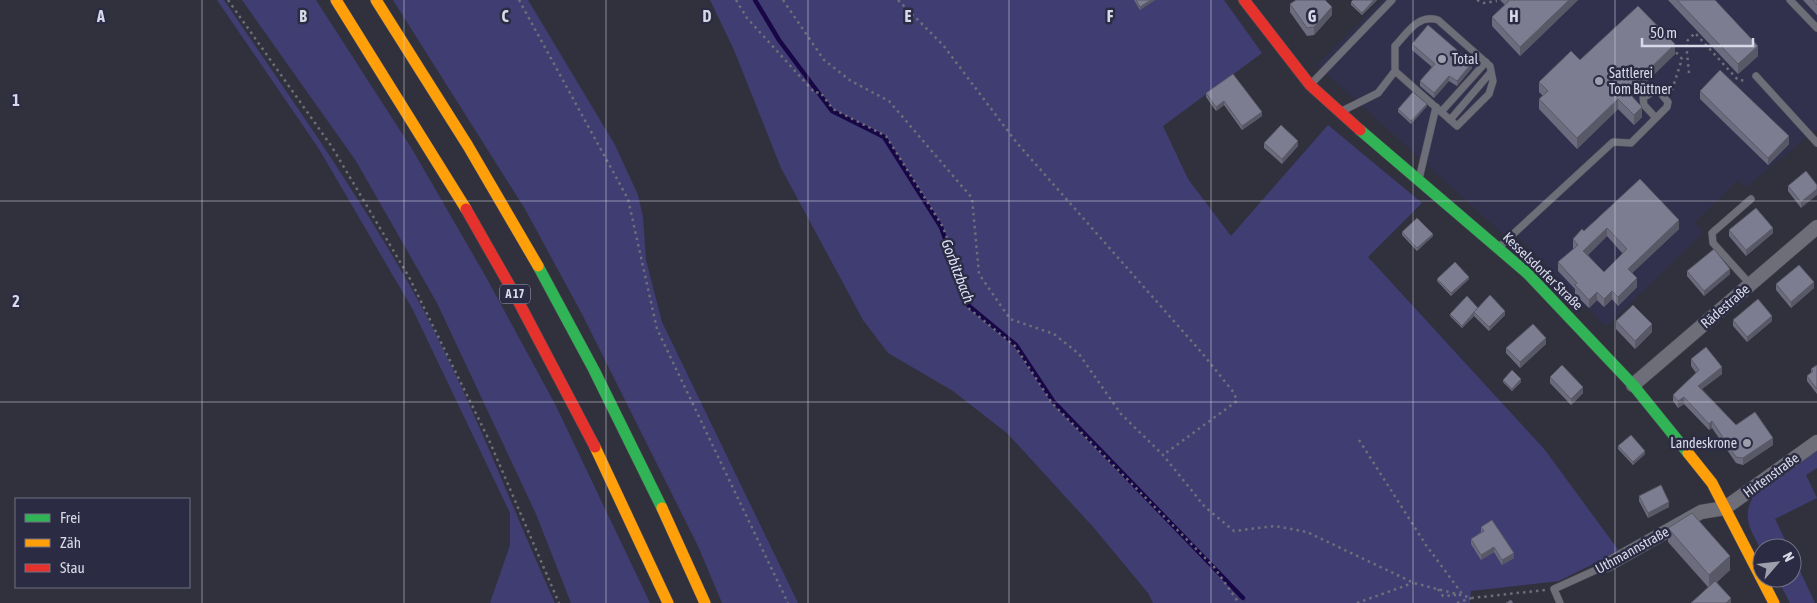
<svg xmlns="http://www.w3.org/2000/svg" width="1817" height="603" font-family="'Asap Condensed',sans-serif">
	<style>
		.built { fill: #31314d }
		.green { fill: #403d73 }
		.lines { fill: none; stroke-linecap: round; stroke-linejoin: round }
		.stream { stroke: #180746; stroke-width: 4.5 }
		.lane-casing { stroke: #4c4d57; stroke-width: 8 }
		.street-casing { stroke: #4c4d57; stroke-width: 15 }
		.fast-casing { stroke: #4c4d57; stroke-width: 12 }
		.slow-casing { stroke: #4c4d57; stroke-width: 12 }
		.jam-casing { stroke: #4c4d57; stroke-width: 12 }
		.path { stroke: #6d6e78; stroke-width: 2.5; stroke-dasharray: 2.5 4; stroke-linecap: butt }
		.lane { stroke: #6d6e78; stroke-width: 7 }
		.street { stroke: #6d6e78; stroke-width: 14 }
		.fast { stroke: #30b455; stroke-width: 11 }
		.slow { stroke: #ff9f0a; stroke-width: 11 }
		.jam { stroke: #e5322d; stroke-width: 11 }
		.wall { fill: #6c6c7e; fill-rule: evenodd }
		.shaded-wall { fill: #585866 }
		.building { fill: #7d7d92; stroke: #585866; fill-rule: evenodd }
		.grid { fill: none; stroke: #d8d9e8; stroke-width: 1; stroke-opacity: 0.55 }
		.poi-dot { fill: #9e9eac; stroke: #2b2c43; stroke-width: 2 }
		.labels { text-anchor: middle; dominant-baseline: central; stroke-width: 5; stroke-linejoin: round; paint-order: stroke }
		.shield { fill: #2b2c43; stroke: #a4a5b6; stroke-width: 1 }
		.shield-label { font-size: 12px; font-weight: bold; fill: #d8d9e8 }
		.poi-label { font-size: 14px; fill: #d8d9e8; stroke: #2b2c43; text-anchor: start }
		.street-label { font-size: 14px; fill: #d8d9e8; stroke: #2b2c43 }
		.water-label { font-size: 15px; font-style: italic; fill: #e0e1f6; stroke: #2b2c43 }
		.grid-label { font-size: 16px; text-anchor: middle; font-weight: bold; fill: #d8d9e8; stroke: #2b2c43; stroke-width: 5; stroke-linejoin: round; paint-order: stroke }
	</style>
	<rect width="100%" height="100%" fill="#31313d"/>
	<path class="built" d="M1382 0H1817V129L1746 187 1738 180 1695 222 1703 233 1606 327 1511 229 1504 235 1317 65Z"/>
	<path class="green" d="M217 0H224C288 94 353 186 409 284 467 386 507 497 555 603H490L510 545V513L413 310 319 149Z
		M242 0H316L412 149 486 277 556 406 650 603H571L536 514 437 303 356 161Z
		M393 0H528L615 145 638 195 643 217 646 260 662 322 798 603H722L698 546 582 314 525 209Z
		M710 0H1224L1262 53 1163 126 1188 179 1231 236 1328 125 1422 203 1368 257 1545 450 1619 551 1559 581 1471 591 1470 603H1153L1148 593 1094 528 1008 434 953 391 888 353 863 320 781 168 734 50Z
		M1817 450V468L1806 475 1817 498 1775 519 1789 548H1762V551C1751 531 1740 516 1755 494Z
		M1792 555 1794 558 1815 603H1790L1777 578H1792Z"/>
	<g class="lines">
		<path class="stream" d="M755 0 779 40 832 111 884 137 941 227 969 306 1016 345 1053 401 1243 598"/>
		<g class="lane-casing">
			<path id="lane" d="M1790 0 1817 28
				M1756 76 1817 143
				M1311 84 1392 0
				M1342 111 1378 93 1395 71V46C1408 32 1418 14 1438 20L1490 66 1493 81 1489 94 1457 126 1395 71
				M1441 112 1486 62
				M1450 120 1491 72
				M1419 179 1436 107
				M1498 248 1613 142 1631 143 1667 107 1668 102 1657 89 1643 98 1644 105 1656 118
				M1750 284 1713 243 1712 233 1751 199
				M1560 603 1554 589 1607 565"/>
		</g>
		<g class="street-casing">
			<path id="street" d="M1633 385 1817 227
				M1607 565 1701 512 1725 508 1817 442"/>
		</g>
		<g class="fast-casing">
			<path id="fast" d="M1360 130 1527 273 1633 385 1688 453
				M538 266 594 370 662 508"/>
		</g>
		<g class="slow-casing">
			<path id="slow" d="M336 0 466 209
				M376 0 468 146 538 266
				M595 447 668 603
				M1688 453 1712 483 1774 603
				M662 508 705 603"/>
		</g>
		<g class="jam-casing">
			<path id="jam" d="M1244 0 1310 85 1360 130
				M466 209 515 295 595 447"/>
		</g>
		<path class="path" d="M228 0 332 147 409 277 489 440 559 603
			M519 0 628 199 657 329 788 603
			M736 0 747 18 815 93 820 92 833 109 886 136 943 227 963 282 960 287 967 307 1015 346 1052 403 1214 567 1239 603
			M783 0 824 60 851 81 889 101 972 198 979 274 1010 319 1054 334 1079 354 1121 414 1163 455 1205 507 1234 531 1275 526 1307 532 1414 583 1472 598 1545 590
			M898 0 943 45 1017 143 1202 353 1234 393 1237 401 1163 455
			M1477 0 1484 3 1497 1
			M1689 73 1686 42 1695 33 1738 80 1747 81
			M1672 90 1682 59 1674 50
			M1359 440 1426 545 1463 595
			M1438 589 1443 596 1456 595
			M1357 603 1413 583
			M1457 603 1471 598"/>
		<use href="#lane" class="lane"/>
		<use href="#street" class="street"/>
		<use href="#fast" class="fast"/>
		<use href="#slow" class="slow"/>
		<use href="#jam" class="jam"/>
	</g>
	<path class="wall" d="M1134 0H1155L1140 10Z
		M1377 0 1362 15 1351 5V2Z
		M1500 0H1578L1520 56 1492 26V17L1505 5Z
		M1668 0H1715L1758 56 1738 74Z
		M1803 0H1817V15Z
		M1290 4 1332 15 1314 35 1307 36 1290 12Z
		M1412 44 1472 68 1457 86 1449 81 1434 98 1420 86V81L1432 67 1412 50Z
		M1675 54 1632 96 1642 117 1634 125 1618 109 1577 149 1539 109V99L1543 96 1539 92V82L1580 60Z
		M1700 91 1789 144 1768 165 1700 99Z
		M1206 93 1262 116 1242 130 1224 105 1216 111 1206 97Z
		M1427 106 1411 124 1398 112V109Z
		M1264 143 1298 146 1282 164 1264 148Z
		M1806 171 1801 208 1788 191V186Z
		M1640 179 1679 229 1632 273 1637 287 1618 306 1612 299 1604 307 1597 300 1589 308 1575 294V289L1558 271V262L1574 249 1573 248V239L1584 231ZM1607 236 1623 254 1604 272 1588 255Z
		M1729 230 1773 233 1746 256 1729 236Z
		M1402 232 1433 236 1417 251 1402 235Z
		M1687 271 1730 274 1704 296 1687 276Z
		M1437 279H1469L1451 296 1437 281Z
		M1776 284 1814 288 1791 308 1776 290Z
		M1478 308 1505 315 1489 331 1474 316 1462 328 1450 316V314Z
		M1733 320 1772 321 1747 342 1733 326Z
		M1616 321 1652 332 1635 349 1616 329Z
		M1546 344 1520 368 1506 353V348Z
		M1691 359 1722 374 1702 389 1736 425 1773 445 1743 465 1736 463 1712 428 1709 430 1684 404 1678 408 1673 401V395L1696 373 1691 366Z
		M1817 365V394L1807 381V376L1811 373V369Z
		M1550 377 1583 393 1571 405 1550 383Z
		M1503 380 1521 382 1512 391 1503 382Z
		M1618 446 1645 454 1633 465 1618 449Z
		M1639 496 1669 507 1648 518 1639 501Z
		M1481 527 1514 558 1502 565 1494 552 1481 560 1471 544V539L1481 532Z
		M1668 528 1730 570 1717 582 1731 603 1708 587 1668 542Z"/>
	<path class="shaded-wall" d="M1151 0H1155L1140 10V7Z
		M1374 0H1377L1362 15V13Z
		M1569 0H1578L1520 56V47Z
		M1332 7V15L1314 35V27Z
		M1675 44V54L1627 101V91Z
		M1758 46V56L1738 74V64Z
		M1472 63V68L1457 86V81Z
		M1449 76V81L1434 98V93Z
		M1618 99V109L1577 149V138Z
		M1224 101V105L1216 111V107Z
		M1427 104V106L1411 124V121Z
		M1642 107V117L1634 125V115Z
		M1262 112V116L1242 130V126Z
		M1789 136V144L1768 165V158Z
		M1298 141V146L1282 164V159Z
		M1817 189V195L1801 208V202Z
		M1679 220V229L1628 277V269Z
		M1607 228V236L1583 259V251Z
		M1773 228V233L1746 256V250Z
		M1433 234V236L1417 251V248Z
		M1730 269V274L1704 296V291Z
		M1469 277V279L1451 296V293Z
		M1637 278V287L1618 306V297Z
		M1814 282V288L1791 308V302Z
		M1612 291V299L1604 307V299Z
		M1597 292V300L1589 308V300Z
		M1505 311V315L1489 331V327Z
		M1474 313V316L1462 328V326Z
		M1772 316V321L1747 342V337Z
		M1652 324V332L1635 349V341Z
		M1546 338V344L1520 368V362Z
		M1722 367V374L1698 392V386Z
		M1521 379V382L1512 391V389Z
		M1583 387V393L1571 405V399Z
		M1684 397V404L1678 408V401Z
		M1712 421V428L1709 430V424Z
		M1773 438V445L1743 465V458Z
		M1645 451V454L1633 465V462Z
		M1669 502V507L1648 518V513Z
		M1494 547V552L1481 560V555Z
		M1514 553V558L1502 565V560Z
		M1730 556V570L1709 589V575Z
		M1731 598V603H1726Z"/>
	<path class="building" d="M1136 0H1151L1140 7Z
		M1296 0H1325L1332 7 1314 27 1307 28 1290 4Z
		M1353 0H1374L1362 13 1351 2Z
		M1508 0H1569L1520 47 1492 17 1509 1Z
		M1677 0H1715L1758 46 1738 64Z
		M1813 0H1817V5Z
		M1638 6 1675 44 1627 91 1642 107 1634 115 1618 99 1577 138 1539 99 1548 91 1539 82 1571 51 1580 60Z
		M1428 25 1472 63 1457 81 1449 76 1434 93 1420 81 1435 64 1412 44Z
		M1720 70 1789 136 1768 158 1700 91Z
		M1233 74 1262 112 1242 126 1224 101 1216 107 1206 93Z
		M1413 92 1427 104 1411 121 1398 109Z
		M1281 125 1298 141 1282 159 1264 143Z
		M1806 171 1817 185V189L1801 202 1788 186Z
		M1640 179 1679 220 1628 269 1637 278 1618 297 1612 291 1604 299 1597 292 1589 300 1575 285 1577 283 1558 262 1578 245 1573 239 1582 229 1584 231ZM1607 228 1627 249 1604 272 1583 251Z
		M1756 208 1773 228 1746 250 1729 230Z
		M1417 218 1433 234 1417 248 1402 232Z
		M1714 249 1730 269 1704 291 1687 271Z
		M1455 262 1469 277 1451 293 1437 279Z
		M1799 265 1814 282 1791 302 1776 284Z
		M1490 295 1505 311 1489 327 1474 312Z
		M1467 296 1478 308 1474 312 1462 326 1450 314Z
		M1758 299 1772 316 1747 337 1733 320Z
		M1633 305 1652 324 1635 341 1616 321Z
		M1533 324 1546 338 1520 362 1506 348Z
		M1706 347 1722 367 1698 386 1736 425 1755 412 1773 438 1743 458 1736 457 1712 421 1709 424 1684 397 1678 401 1673 395 1699 370 1691 359Z
		M1562 365 1583 387 1571 399 1550 377Z
		M1817 365V389L1807 376 1813 371 1811 369Z
		M1512 370 1521 379 1512 389 1503 380Z
		M1631 435 1645 451 1633 462 1618 446Z
		M1661 485 1669 502 1648 513 1639 496Z
		M1692 513 1730 556 1709 575 1668 528Z
		M1492 520 1514 553 1502 560 1494 547 1481 555 1471 539 1484 531 1481 527Z
		M1715 581 1731 598 1726 603H1691Z
		M1511 600 1513 603H1506Z"/>
	<path class="grid" d="M202 0V603M404 0V603M606 0V603M808 0V603M1009 0V603M1211 0V603M1413 0V603M1615 0V603M0 201H1817M0 402H1817"/>
	<g class="poi-dot">
		<circle cx="1442" cy="59" r="5"/>
		<circle cx="1599" cy="81" r="5"/>
		<circle cx="1747" cy="443" r="5"/>
	</g>
	<g class="labels">
		<rect class="shield" x="500" y="284.5" width="30" height="19" rx="4"/>
		<g class="shield-label">
			<text x="515" y="294">A 17</text>
		</g>
		<g class="poi-label">
			<text x="1452" y="59">Total</text>
			<text x="1609" y="73">Sattlerei<tspan x="1609" dy="16">Tom Büttner</tspan></text>
			<text x="1737" y="443" text-anchor="end">Landeskrone</text>
		</g>
		<g class="street-label">
			<text transform="translate(1543 271) rotate(44)">Kesselsdorfer Straße</text>
			<text transform="translate(1725 306) rotate(-41)">Rädestraße</text>
			<text transform="translate(1771 475) rotate(-36)">Hirtenstraße</text>
			<text transform="translate(1632 550) rotate(-29)">Uthmannstraße</text>
		</g>
		<g class="water-label">
			<text transform="translate(958 271) rotate(69)">Gorbitzbach</text>
		</g>
	</g>
	<g class="grid-label">
		<text x="101" y="22">A</text>
		<text x="303" y="22">B</text>
		<text x="505" y="22">C</text>
		<text x="707" y="22">D</text>
		<text x="908" y="22">E</text>
		<text x="1110" y="22">F</text>
		<text x="1312" y="22">G</text>
		<text x="1514" y="22">H</text>
		<text x="16" y="106">1</text>
		<text x="16" y="307">2</text>
	</g>
	<rect x="15" y="498" width="175" height="90" fill="#2b2c43" stroke="#707185"/>
	<rect x="25" y="514" width="25" height="8" fill="#30b455" stroke="#707185"/>
	<text x="60" y="523" font-size="15" fill="#d8d9e8">Frei</text>
	<rect x="25" y="539" width="25" height="8" fill="#ff9f0a" stroke="#707185"/>
	<text x="60" y="548" font-size="15" fill="#d8d9e8">Zäh</text>
	<rect x="25" y="564" width="25" height="8" fill="#e5322d" stroke="#707185"/>
	<text x="60" y="573" font-size="15" fill="#d8d9e8">Stau</text>
	<g transform="translate(1777 563) rotate(62)"><circle r="24" fill="#2b2c43" stroke="#707185"/>
	<path d="M0-4L9 19L0 12L-9 19Z" fill="#9e9eac"/>
	<text y="-8" font-size="14" font-weight="bold" text-anchor="middle" fill="#d8d9e8">N</text>
	</g>
	<path d="M1642 38v8h111v-8" fill="none" stroke="#d8d9e8" stroke-width="2.5"/>
	<text x="1650" y="38" font-size="15" fill="#d8d9e8" stroke="#2b2c43" stroke-width="4" paint-order="stroke">50 m</text>
</svg>
